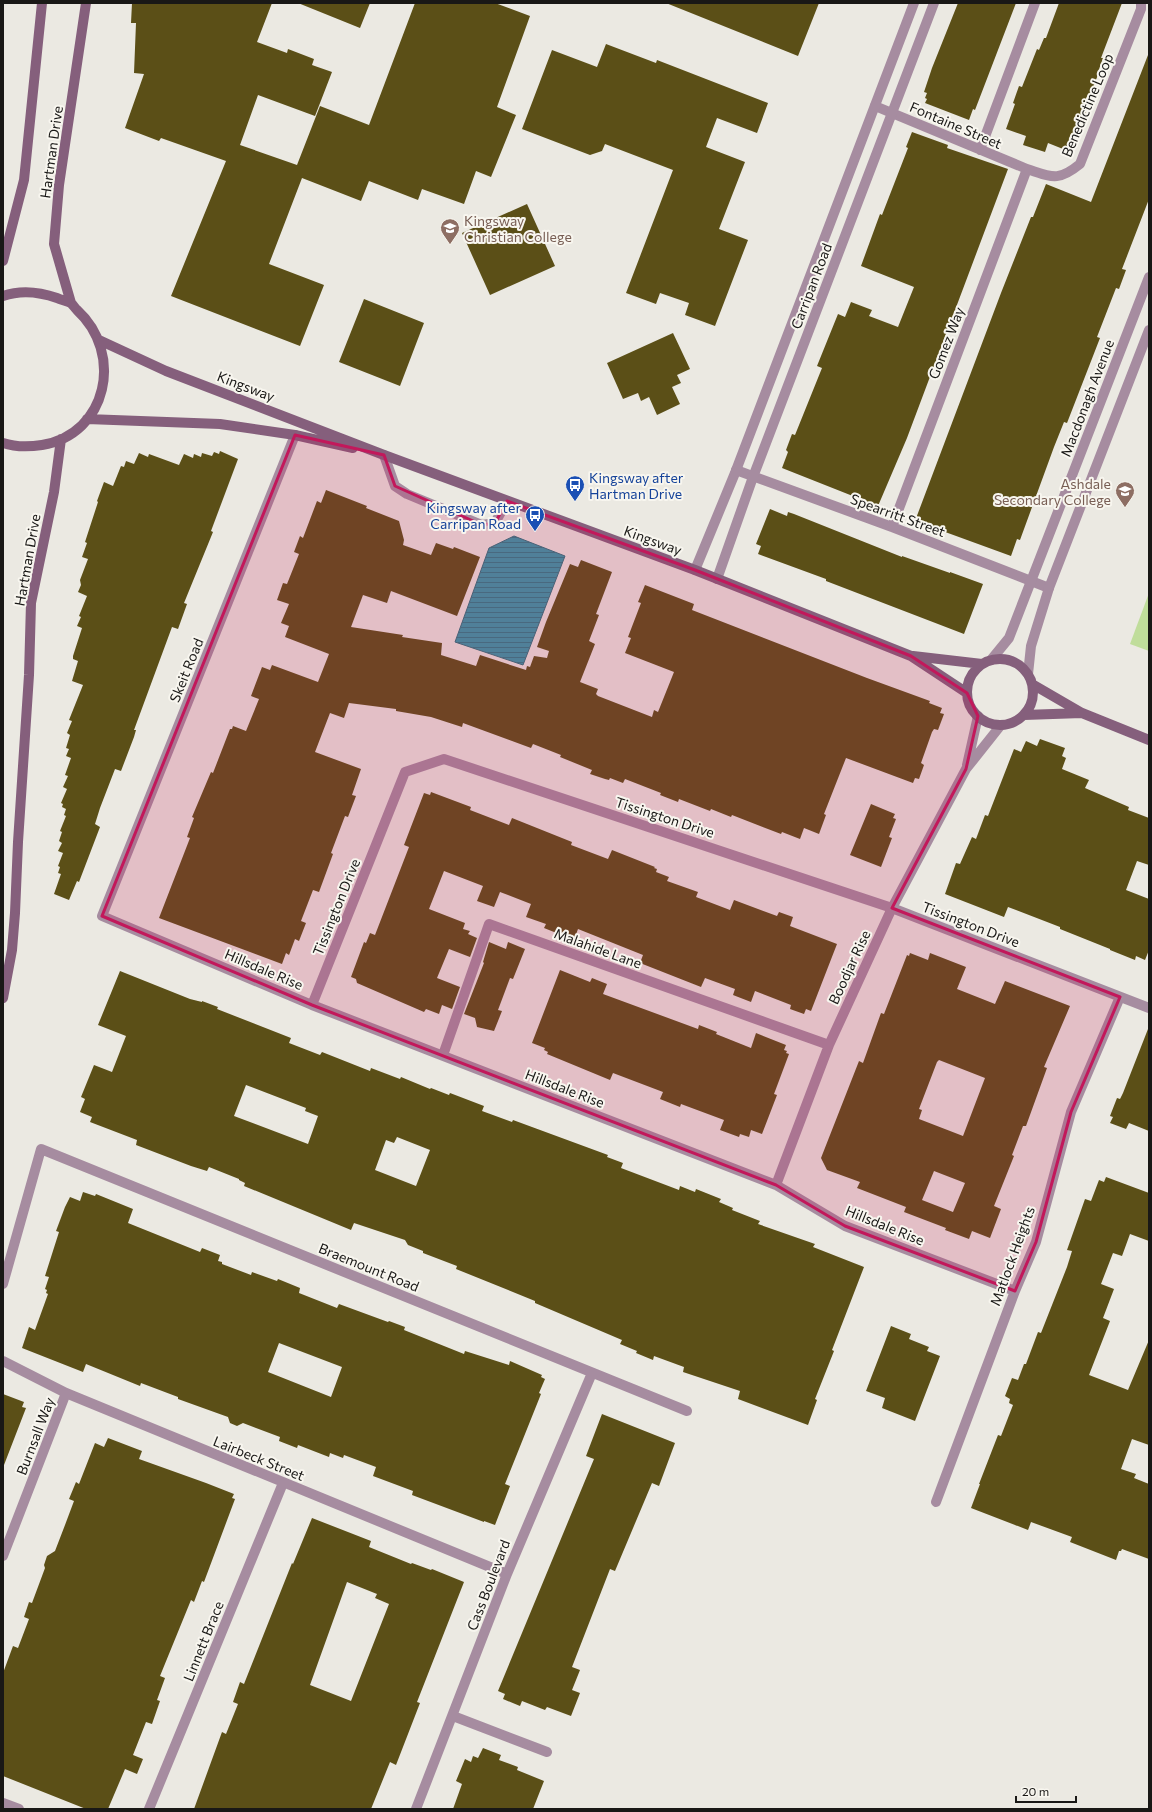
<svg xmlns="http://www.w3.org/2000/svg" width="1152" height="1812" font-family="Commissioner,sans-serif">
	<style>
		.pitch { fill: #c0dd9b }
		.water { fill: url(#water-rules); stroke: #2c737d }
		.building { fill: #5b4f17; fill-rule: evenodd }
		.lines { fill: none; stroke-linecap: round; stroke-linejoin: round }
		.service { stroke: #a68ca0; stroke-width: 10 }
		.minor { stroke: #a68ca0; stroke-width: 10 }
		.tertiary { stroke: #a68ca0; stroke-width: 10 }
		.secondary { stroke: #855f7c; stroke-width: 10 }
		.marked { fill: #c2185b; fill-opacity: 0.2; stroke: #c2185b; stroke-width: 3; stroke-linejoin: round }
		.labels { text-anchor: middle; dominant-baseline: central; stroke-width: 4; stroke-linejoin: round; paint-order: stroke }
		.street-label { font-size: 14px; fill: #191816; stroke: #f8f6ef }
		.education-label { font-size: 14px; fill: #785e54; stroke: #f8f6ef; text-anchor: start }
		.transit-label { font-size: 14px; fill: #164399; stroke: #f8f6ef; text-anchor: start }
	</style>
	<defs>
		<pattern id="water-rules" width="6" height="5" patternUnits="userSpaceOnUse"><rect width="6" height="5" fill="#349aa9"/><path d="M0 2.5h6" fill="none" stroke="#2b7d89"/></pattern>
	</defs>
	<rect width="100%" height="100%" fill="#ebe9e2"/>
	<path class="pitch" d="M1149 593V651L1130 644Z"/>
	<path class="water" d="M514 536 565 556 523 665 455 642 489 548Z"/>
	<path class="building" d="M132 3H272L257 42 287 53 288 49 314 59 312 65 332 72 315 116 258 95 240 145 297 165 320 106 369 125 415 3H495L530 16 497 107 516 115 491 177 476 171 464 204 422 189 418 200 369 181 361 201 302 178 269 264 324 285 300 346 171 296 226 161 161 138 159 141 125 128 144 74 134 73 136 23H131Z
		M298 3H370L360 28Z
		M666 3H819L798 56Z
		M958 3H1016L975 110 973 109 969 120 925 103 927 99 925 98 927 93 924 92 932 68Z
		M1059 3H1122L1101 58H1103L1098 72H1099L1084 111 1086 112 1068 151 1048 143 1045 152 1023 145 1026 136 1006 129 1015 104 1013 103 1019 86 1022 87 1037 49 1039 50 1044 38H1046Z
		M606 44 656 63 657 60 768 103 757 133 717 118 706 147 745 162 719 229 748 240 715 326 685 315 689 303 660 293 656 304 626 293 673 170 605 144 602 151 590 155 522 129 552 50 597 67Z
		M1148 55 1149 56V199L1122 269 1126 270 1119 289 1116 288 1097 337 1100 338 1067 423 1064 422 1054 447 1020 540 1017 539 1011 556 915 521 1001 293 1031 217H1033L1046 184 1091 202Z
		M912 132 948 145 947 148 1008 169 907 438 878 506 782 468 788 452 786 450 792 434 795 435 822 368 817 366 838 314 845 317 851 302 872 310 869 316 898 327 914 287 861 266 880 214 882 215 908 148 906 147Z
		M527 204 555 266 490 295 462 233Z
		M364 299 424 323 400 386 339 362Z
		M673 333 690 369 677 375 681 383 672 387 680 404 657 415 649 397 641 401 638 393 623 399 607 363Z
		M220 451 238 459 211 531 213 532 184 603 187 604 178 629 172 627 134 730H136L134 737 121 771 115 769 100 808 95 824 100 827 79 882 77 881 69 900 54 894 61 874 58 873 60 867 58 866 63 853 58 851 62 843 59 841 62 832 60 831 66 816 64 815 66 809 62 807 63 804 61 803 67 789 63 787 68 776 65 775 71 758 66 756 69 749 66 748 70 735 67 733 72 721 69 720 83 685 72 681 78 661 73 659V656L82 628 77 626 81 617 79 616 87 596 78 592 81 585 80 580 88 559 82 557 87 543 85 542 98 502 97 501 104 482 113 486 121 466 124 467 126 461 134 464 139 453 148 457 149 454 179 465 184 454 193 458 194 454 201 457 202 453 212 456 214 452 219 454Z
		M326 490 367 506 366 508 399 521 404 540 403 545 431 555 436 543 453 549 454 547 480 557 457 616 391 591 387 603 363 595 351 627 403 635 402 637 442 643 441 655 476 666 480 655 526 670 527 666 530 667 534 656 547 658 549 651 537 647 546 622 570 564 578 567 581 560 612 572 596 614 599 615 589 641 595 644 580 682 598 689 596 694 598 696 652 717 654 710 658 712 674 672 625 653 631 638 628 637 641 603 638 602 645 585 694 604 692 610 867 678 930 701 929 703 942 708 940 713 944 714 938 730 934 729 932 732 921 763 924 765 919 779 915 778 913 783 846 758 824 814 826 815 819 834 804 828 800 839 782 832 781 834 732 815 731 817 711 809 710 811 679 799 678 802 660 795 661 793 625 779 623 783 610 778 609 780 605 779 590 774 592 770 560 757 561 755 533 744 531 748 463 723 462 727 431 717 396 711V709L349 703 344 718 330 713 315 752 361 769 352 795 356 796 348 817 345 816 331 853 333 854 319 892 313 890 301 921 306 923 299 941 295 939 289 955 286 953 282 964 159 918 190 838 187 837 194 818 192 817 211 772 213 773 230 729H232L233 726 246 731 259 699 251 696 262 667 270 670 272 665 318 682 329 654 285 637 289 626 281 623 289 604 277 600 283 583 287 584 299 554 294 552 300 536 303 538 317 501 321 503Z
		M770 509 787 516 788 512 794 514 902 557V556L950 573V572L983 584 964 634 826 581V579L758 554 761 546 756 544Z
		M1040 739 1065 748 1062 756 1066 758 1062 769 1089 780 1085 788 1129 807 1128 810 1149 818V865L1137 861 1126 890 1149 899V950L1145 960 1136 956 1135 960 1110 950V949L1060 929V927L1008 907 1004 917 945 894 956 863 960 864 972 837 976 839 985 815 988 816 1014 749 1021 752 1026 741 1037 746Z
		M431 792 471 807 470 810 509 825 512 818 572 842 571 845 608 859 612 850 655 867 654 868 657 869 656 872 669 877 667 881 698 892 696 897 730 910 734 900 777 916 779 912 793 917 790 926 837 944 811 1011 806 1009 804 1014 790 1009 791 1005 755 991 751 1002 733 995 735 989 705 978 701 987 640 963 643 955 578 929 574 940 544 928 546 924 526 917 531 904 500 892 494 907 477 901 483 886 444 871 429 909 465 923 463 929 470 931 468 934 477 938 470 957 449 949 437 978 460 987 452 1009 442 1005 439 1014 426 1009 424 1012 357 983 356 979 351 977 364 942 366 943 370 933 375 935 409 847 404 845 424 793 430 795Z
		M871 804 895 814 893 818 896 819 889 837 892 838 881 867 850 855Z
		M489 942 506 949 508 942 525 949 513 979 510 978 498 1010 502 1011 494 1031 477 1027 475 1018 464 1014 484 963 483 962Z
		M910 953 928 960 930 953 966 967 957 989 995 1004 1005 981 1070 1006 1044 1067 1047 1068 1026 1126H1023L1012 1155 1014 1156 994 1206 1001 1209 990 1238 972 1231 969 1239 945 1230 946 1228 904 1212 906 1207 857 1188 860 1182 827 1170 821 1158 859 1061 863 1063 881 1013 884 1014 907 955 909 956ZM939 1060 985 1078 963 1136 919 1119 922 1110 919 1109 937 1062ZM934 1171 965 1183 953 1212 922 1200Z
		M560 970 590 982 592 978 607 984 603 994 698 1029 699 1025 717 1032 716 1034 751 1048 756 1033 786 1045 784 1050 787 1051 786 1053 789 1054 774 1094 777 1095 762 1134 751 1130 749 1137 740 1134 739 1137 720 1130 724 1120 681 1104 680 1107 660 1099 663 1092 613 1073 610 1080 547 1054 548 1052 544 1050 545 1048 532 1043Z
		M120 971 190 999 202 1002V1001L218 1007 217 1009 291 1038 289 1043 320 1055 322 1052 370 1071 371 1068 400 1079 401 1077 430 1089 431 1088 449 1095 450 1093 484 1106 482 1111 512 1122 513 1120 608 1155 607 1157 623 1163 621 1168 679 1190 680 1186 695 1192 696 1189 721 1199 719 1202 733 1208 732 1210 760 1221 758 1224 815 1244 813 1247 864 1267 832 1350 834 1351 815 1399 817 1400 808 1425 738 1399 740 1391 683 1372 684 1367 654 1356 653 1360 636 1353 637 1351 620 1344 622 1340 535 1303V1301L456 1269 457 1266 423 1253V1251L408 1245 405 1240 354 1223 351 1230 244 1186 245 1183 239 1180V1179L209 1167 207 1171 191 1166 136 1145 137 1140 90 1122 92 1117 80 1112 85 1099 81 1097 94 1065 112 1072 126 1036 98 1025ZM246 1085 306 1108 305 1111 318 1116 308 1144 234 1116ZM397 1137 430 1150 416 1186 375 1170 386 1140 394 1143Z
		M1148 1029 1149 1030V1131L1129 1123 1126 1129 1110 1123 1113 1117 1110 1116 1117 1098 1120 1099 1123 1093Z
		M1106 1177 1149 1193V1241L1130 1234 1122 1256 1113 1253 1101 1284 1114 1289 1103 1318 1110 1321 1089 1375 1128 1390 1149 1340V1445L1132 1439 1121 1469 1136 1474 1134 1478 1149 1484V1559L1122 1549 1121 1551H1119L1116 1560 1070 1542 1072 1537 1031 1522 1028 1530 971 1508 980 1484H979L998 1435 1001 1436 1013 1405 1009 1403 1010 1399 1005 1396 1012 1378 1018 1380 1024 1364H1026L1038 1332 1041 1333 1067 1267 1072 1251 1067 1250 1085 1199 1091 1201 1099 1180 1104 1182Z
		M83 1192 95 1196 96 1194 133 1209 128 1223 200 1252 202 1248 220 1255 218 1261 222 1262V1264L251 1275 252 1272 277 1281 278 1279 300 1288 299 1293 337 1308 339 1304 388 1322 389 1321 405 1327 404 1330 464 1354 465 1351 509 1365 510 1361 542 1375 541 1377 545 1379 539 1393 541 1394 505 1484 510 1486 495 1525 484 1521V1522L412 1495 413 1491 373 1476 376 1467 344 1455 343 1458 330 1453 329 1457 298 1445 297 1448 279 1441 280 1437 243 1423 237 1426 230 1423 228 1417 178 1399V1397L141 1383 140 1386 86 1364 83 1372 22 1348 29 1327 35 1330 48 1294 46 1293 47 1290 45 1289 49 1277 45 1276 59 1232 56 1231 65 1207 70 1197 80 1201ZM279 1343 342 1367 331 1397 268 1372Z
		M891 1326 911 1334 909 1339 929 1347 927 1351 940 1356 915 1421 882 1408 885 1398 866 1391Z
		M3 1394 24 1402 22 1407 26 1408 4 1465Z
		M602 1414 675 1443 659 1486 652 1483 615 1571 610 1569 572 1667 580 1670 572 1690 580 1693 571 1716 547 1707 545 1710 522 1701 520 1706 503 1699 505 1694 498 1691 594 1459 586 1456Z
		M108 1438 142 1451 139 1459 206 1483 234 1494 232 1498 235 1499 204 1582 202 1581 194 1602 191 1600 160 1676 165 1678 157 1700 160 1701 152 1724 146 1722 133 1755 143 1759 137 1774 125 1769 108 1809H86L3 1776V1673L13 1646 18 1648 29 1619 24 1617 29 1602 32 1603 45 1568 44 1565 47 1556 55 1551 65 1525 74 1501 69 1499 76 1482 79 1484 95 1443 104 1447Z
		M312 1518 371 1541 369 1547 411 1564 412 1563 431 1570 432 1569 464 1582 417 1702 420 1703 396 1765 390 1762 371 1809H194L222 1732 226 1734 238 1704 233 1702 240 1682 244 1684 292 1563 293 1564ZM347 1582 377 1594 375 1598 389 1604 351 1701 310 1685Z
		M483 1748 501 1755 499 1760 518 1767 517 1770 544 1781 533 1809H453L462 1784 456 1781 465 1759 471 1762 473 1756 478 1758Z"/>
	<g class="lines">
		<path class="service" d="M875 106 1027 169C1052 177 1058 182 1080 164L1141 9V3
			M980 150 1035 3
			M736 470 892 527 1049 588
			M892 527 1027 169"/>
		<path class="minor" d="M295 435 102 916 312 1005 776 1185 845 1226 1015 1291
			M384 455 395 486 407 494 482 525 495 523 507 501
			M991 660 1009 638 1149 277
			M1028 674 1031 646 1049 588 1149 330
			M967 765 978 716
			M312 1005 405 772 444 759 892 908 1149 1008
			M443 1055 489 924 829 1045
			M776 1185 829 1045 892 908 966 769 1001 725
			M3 1284 41 1149 687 1411
			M3 1361 66 1393 507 1574
			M936 1502 1015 1291 1036 1242 1071 1112 1120 997
			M3 1556 66 1393
			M453 1716 547 1752
			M3 1803 19 1809
			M149 1809 283 1483
			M416 1809 507 1574 592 1373"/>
		<path class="tertiary" d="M695 570 735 473 914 3
			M717 579 753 477 934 3"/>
		<path class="secondary" d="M3 261 24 180 42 3
			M3 296C20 290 40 292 57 298 61 300 67 301 71 303 73 305 75 308 77 310 124 353 108 434 42 445 29 447 15 447 3 443
			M71 303 54 244 59 185 86 3
			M99 340 166 371 384 455 695 570 911 656 967 693
			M87 419 220 424 295 435 353 448
			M913 656 982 664
			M967 692a33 33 0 1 1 66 0a33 33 0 1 1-66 0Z
			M1032 684 1082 713 1149 740
			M1024 715 1082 713
			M3 998 12 950 15 913 18 842 29 675 31 603 54 492 61 439"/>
	</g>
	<path class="marked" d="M295 435 384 455 395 486 482 525 495 523 507 501 695 570 911 656 967 693 978 716 966 769 892 908 1120 997 1071 1112 1036 1242 1015 1291 845 1226 776 1185 312 1005 102 916Z"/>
	<defs>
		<g id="school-pin" transform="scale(1)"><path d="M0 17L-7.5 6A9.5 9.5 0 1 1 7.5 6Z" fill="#8d6e63" stroke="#f8f6ef"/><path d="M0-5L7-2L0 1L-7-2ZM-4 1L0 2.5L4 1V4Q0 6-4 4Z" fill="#fff"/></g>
		<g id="bus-pin" transform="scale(1)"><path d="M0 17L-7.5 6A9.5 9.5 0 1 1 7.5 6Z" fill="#1a4fb4" stroke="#f8f6ef"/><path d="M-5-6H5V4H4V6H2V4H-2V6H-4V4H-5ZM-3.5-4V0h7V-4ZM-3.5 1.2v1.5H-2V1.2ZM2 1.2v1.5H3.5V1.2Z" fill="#fff"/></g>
	</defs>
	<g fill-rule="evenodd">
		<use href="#school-pin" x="450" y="228"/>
		<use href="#bus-pin" x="575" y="485"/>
		<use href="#school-pin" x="1125" y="491"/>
		<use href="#bus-pin" x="535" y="515"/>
	</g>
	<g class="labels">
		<g class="street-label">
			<text transform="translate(1087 105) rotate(-67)">Benedictine Loop</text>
			<text transform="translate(956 125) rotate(23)">Fontaine Street</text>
			<text transform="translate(51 152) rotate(-82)">Hartman Drive</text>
			<text transform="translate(811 286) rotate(-69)">Carripan Road</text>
			<text transform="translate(946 343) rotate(-69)">Gomez Way</text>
			<text transform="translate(246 386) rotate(21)">Kingsway</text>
			<text transform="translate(1087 398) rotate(-69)">Macdonagh Avenue</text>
			<text transform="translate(898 515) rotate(20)">Spearritt Street</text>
			<text transform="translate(653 540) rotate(20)">Kingsway</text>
			<text transform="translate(27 560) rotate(-80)">Hartman Drive</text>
			<text transform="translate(186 670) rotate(-68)">Skeit Road</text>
			<text transform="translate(665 817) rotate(18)">Tissington Drive</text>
			<text transform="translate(336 907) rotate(-68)">Tissington Drive</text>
			<text transform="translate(971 924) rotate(21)">Tissington Drive</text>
			<text transform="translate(598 948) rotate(20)">Malahide Lane</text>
			<text transform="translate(849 967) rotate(-65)">Boodjar Rise</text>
			<text transform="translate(264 969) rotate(23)">Hillsdale Rise</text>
			<text transform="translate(565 1088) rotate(21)">Hillsdale Rise</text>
			<text transform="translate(885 1225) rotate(22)">Hillsdale Rise</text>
			<text transform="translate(1012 1256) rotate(-70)">Matlock Heights</text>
			<text transform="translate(369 1267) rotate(22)">Braemount Road</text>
			<text transform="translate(35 1436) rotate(-69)">Burnsall Way</text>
			<text transform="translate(259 1458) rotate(22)">Lairbeck Street</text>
			<text transform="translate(488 1585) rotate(-69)">Cass Boulevard</text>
			<text transform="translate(203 1641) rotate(-68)">Linnett Brace</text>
		</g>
		<g class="education-label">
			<text x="464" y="220">Kingsway<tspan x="464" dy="16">Christian College</tspan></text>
			<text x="1111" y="483" text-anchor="end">Ashdale<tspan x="1111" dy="16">Secondary College</tspan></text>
		</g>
		<g class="transit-label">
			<text x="589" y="477">Kingsway after<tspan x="589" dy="16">Hartman Drive</tspan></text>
			<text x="521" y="507" text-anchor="end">Kingsway after<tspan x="521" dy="16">Carripan Road</tspan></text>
		</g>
	</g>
	<rect width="1152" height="1812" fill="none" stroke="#191816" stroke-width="8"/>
	<path d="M1016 1796v6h60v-6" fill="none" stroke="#191816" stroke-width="2"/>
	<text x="1022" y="1796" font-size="12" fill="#191816" stroke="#f8f6ef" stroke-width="3" paint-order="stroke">20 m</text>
</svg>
